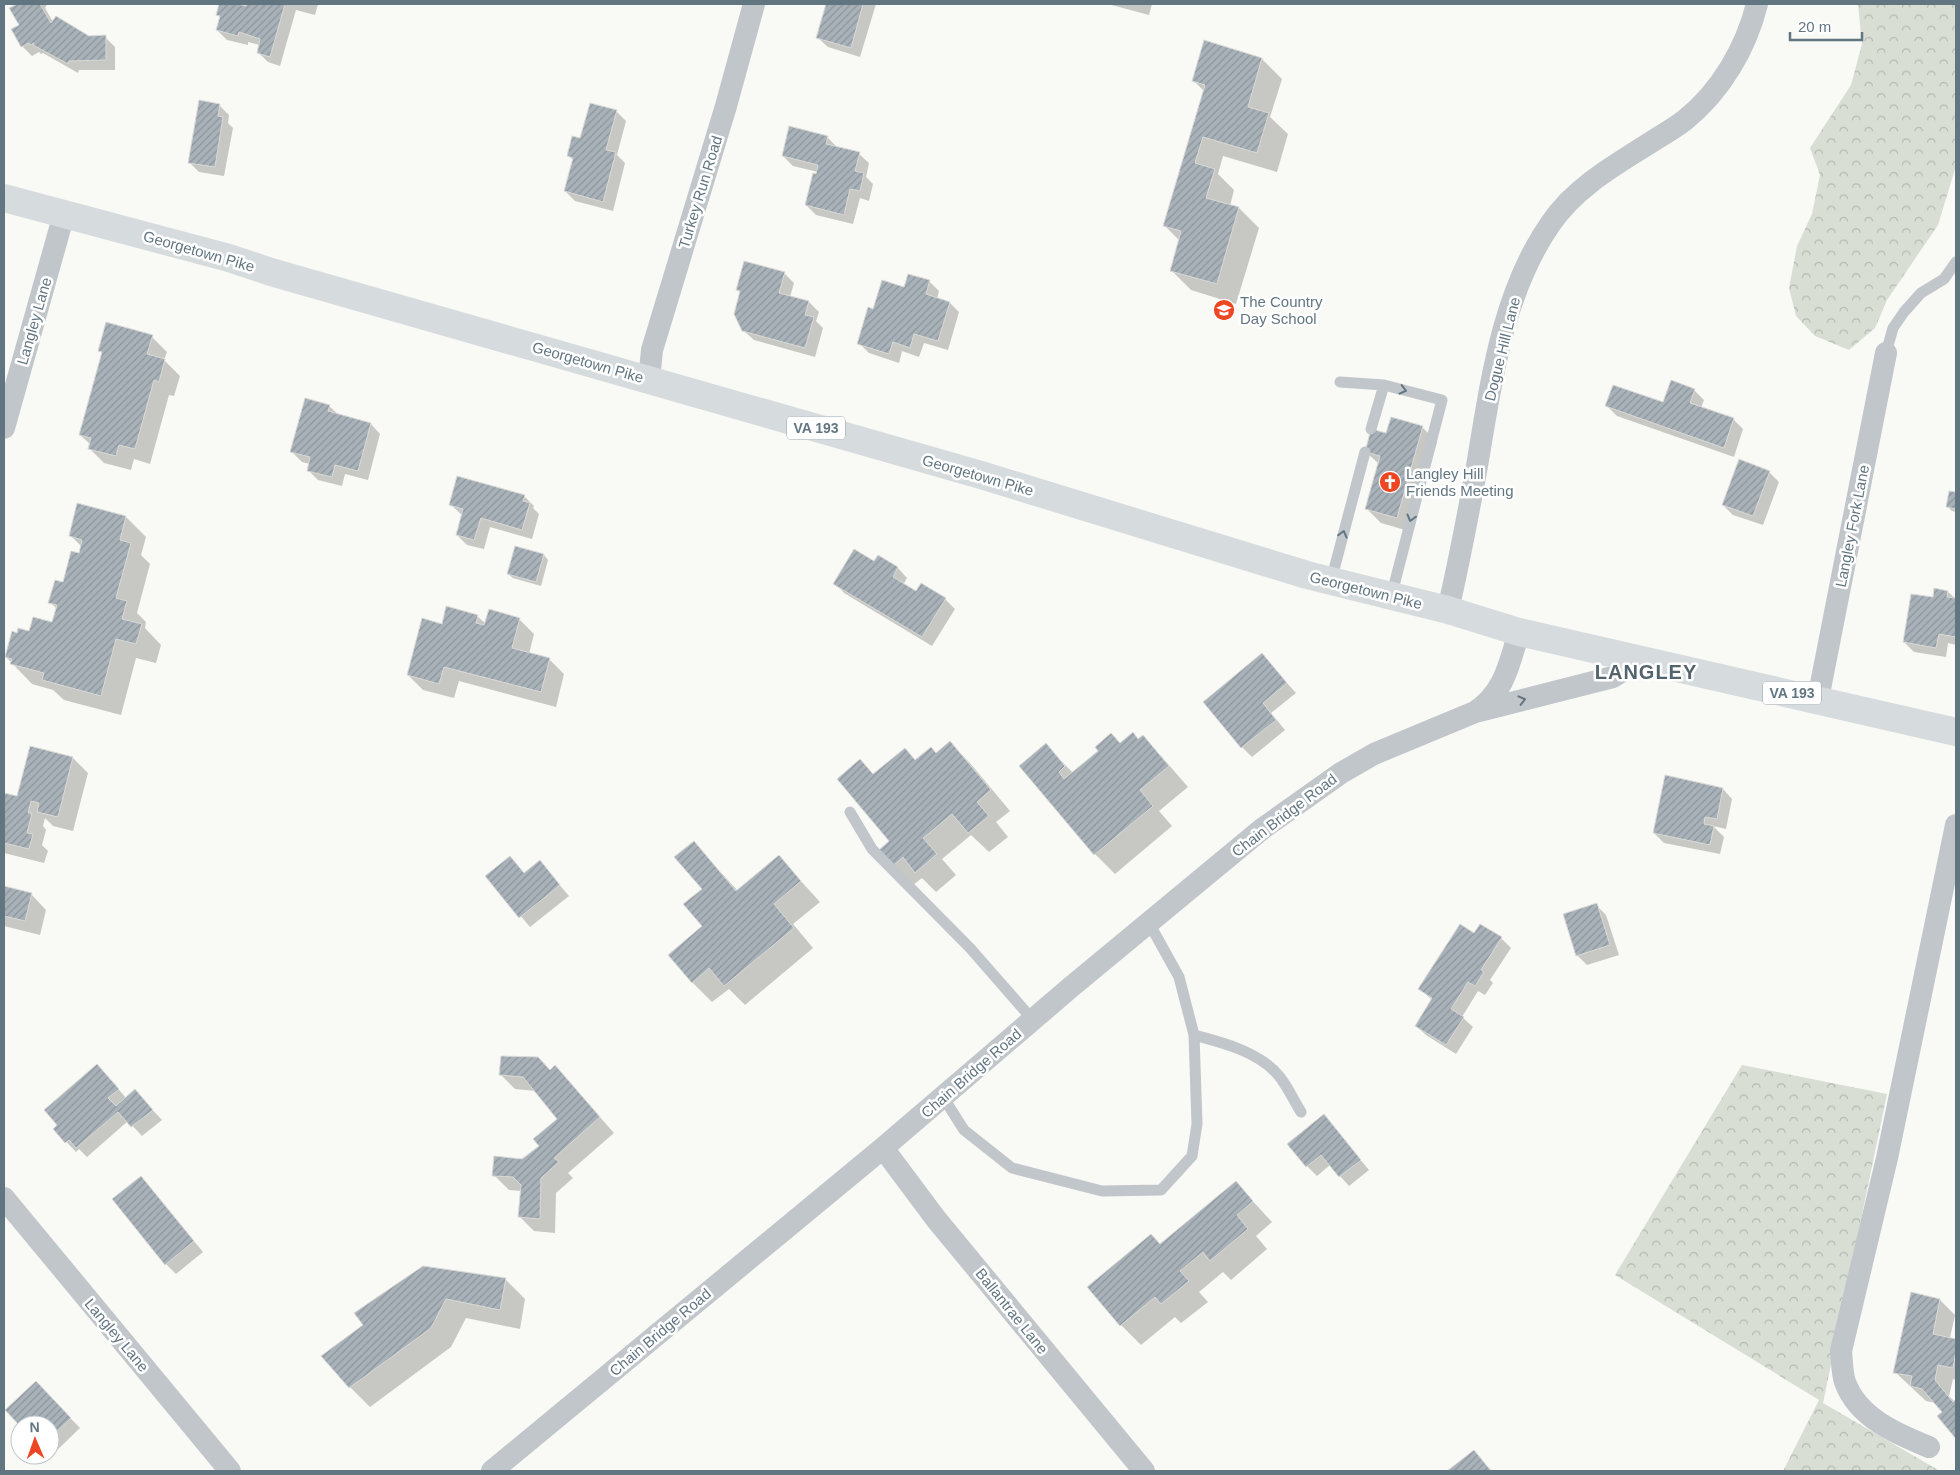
<svg xmlns="http://www.w3.org/2000/svg" width="1960" height="1475" font-family="Arial,sans-serif">
	<style>
		.forest { fill: url(#forest-crowns) }
		.shadow { fill: #0003 }
		.building { fill: url(#building-hatch); stroke: #dadad8 }
		.lines { fill: none; stroke-linecap: round; stroke-linejoin: round }
		.service { stroke: #c1c6ca; stroke-width: 11 }
		.minor { stroke: #c1c6ca; stroke-width: 22 }
		.primary { stroke: #d6dbde; stroke-width: 28 }
		.oneway { stroke: #627682 }
		.labels { text-anchor: middle; dominant-baseline: central; stroke-width: 5; stroke-linejoin: round; paint-order: stroke }
		.shield { fill: #fff; stroke: #919fa8; stroke-width: 1 }
		.shield-label { font-size: 14px; font-weight: bold; fill: #627682 }
		.street-label { font-size: 15px; fill: #627682; stroke: #fff }
		.poi-label { font-size: 15px; fill: #627682; stroke: #fff; text-anchor: start }
		.district-label { font-size: 20px; font-weight: bold; letter-spacing: 1px; fill: #54646d; stroke: #fff }
	</style>
	<defs>
		<pattern id="forest-crowns" width="20" height="18" patternUnits="userSpaceOnUse" patternTransform="scale(1.25)"><rect width="20" height="18" fill="#d9ded5"/><path d="M2 6a3 3 0 1 1 6 0M12 15a3 3 0 1 1 6 0" fill="none" stroke="#b3b9b2"/></pattern>
		<pattern id="building-hatch" width="6" height="6" patternUnits="userSpaceOnUse" patternTransform="scale(1.25)"><rect width="6" height="6" fill="#a8b2b8"/><path d="M-1 1l2-2M0 6l6-6M5 7l2-2" fill="none" stroke="#8c959b"/></pattern>
	</defs>
	<rect width="100%" height="100%" fill="#f9f9f6"/>
	<path class="forest" d="M1858 4H1956V166L1938 225 1887 300 1875 328 1849 350 1815 336 1796 316 1789 288 1797 246 1812 214 1820 175 1810 148 1851 85 1862 44Z
		M1742 1065 1887 1094 1823 1403 1940 1471H1783L1819 1400 1615 1275Z"/>
	<path class="shadow" d="M20 4H47L45 8 53 22 89 37H105L115 47V70H79L78 73 43 53 41 54 39 52 32 56 22 46 20 25 11 9Z
		M220 4H232L247 8 248 4H318L315 15 296 10 280 66 268 62 258 52 260 45 248 42V45L227 40 217 30 221 18 217 15Z
		M827 4H876L860 57 828 47 818 38Z
		M1108 4H1152L1149 15Z
		M1205 42 1262 59 1282 79 1270 117 1288 134 1277 172 1223 156 1218 174 1234 190 1230 206 1239 208 1259 228 1236 304 1191 290 1171 270 1180 241 1165 226 1205 92 1193 80Z
		M219 105 229 115 228 123 233 128 224 176 199 172 189 162Z
		M616 111 626 121 617 155 625 163 613 211 575 201 565 191 574 161 568 155 581 140Z
		M827 137 837 147 859 154 869 163 866 177 873 184 869 201 860 198 853 224 816 215 806 205 818 172 793 166 783 156Z
		M784 273 794 283 790 297 809 302 819 312 816 321 823 328 815 357 754 340 743 330 741 293 738 290Z
		M929 281 939 291 937 299 950 303 959 312 948 350 924 343 919 357 902 351 899 363 869 353 859 343 874 310 905 288Z
		M152 337 167 352 164 360 180 376 174 396 169 395 150 464 134 459 131 470 104 463 89 448 90 444 80 435 103 354 99 350Z
		M1694 390 1704 400 1701 408 1733 419 1743 429 1734 457 1617 416 1607 406 1664 404Z
		M329 406 339 415 371 424 380 434 368 480 345 474 342 486 318 480 308 470 310 464 302 462 292 452Z
		M1422 427 1437 442 1412 532 1381 523 1366 508 1379 464 1366 452 1387 435Z
		M1769 472 1779 482 1763 525 1733 515 1723 505Z
		M1950 493 1956 494V512L1952 511 1948 507Z
		M524 496 534 506 533 508 539 514 532 539 490 527 484 549 467 545 457 535 463 516 451 505Z
		M126 517 146 537 141 555 150 564 137 613 146 622 145 628 161 645 156 663 136 658 121 715 64 700 53 690 32 684 6 657 18 634 30 633 53 623 57 609 50 602 64 583 80 554 82 547 70 535Z
		M516 547 544 555 548 560 541 586 513 578 508 574Z
		M878 557 898 568 907 578 903 585 917 593 945 599 955 609 932 646 844 593 835 583 874 562Z
		M1948 592 1956 599V645L1948 643 1946 657 1914 652 1904 642 1934 599Z
		M477 616 486 624 519 619 534 634 529 654 549 659 564 674 556 707 459 681 454 698 423 690 408 675 442 625Z
		M1262 655 1296 693 1271 713 1285 730 1252 757 1242 747Z
		M1142 737 1162 757 1188 787 1159 811 1172 826 1115 874 1095 854 1021 766 1046 745 1073 773 1120 744 1139 740Z
		M950 743 970 763 1010 811 996 822 1008 837 989 852 971 835 942 859 956 875 936 892 922 878 913 885 894 865 891 842 860 761 874 775 905 750 916 761 937 754Z
		M73 758 88 773 73 831 53 826 45 818 43 826 46 830 42 845 48 851 44 863 4 853V794L18 798Z
		M1723 789 1732 799 1726 829 1713 826 1724 837 1720 854 1664 843 1654 833Z
		M693 842 738 891 779 857 820 902 793 924 813 948 745 1005 729 989 712 1002 692 982 704 926 703 889Z
		M510 858 525 874 540 862 569 896 530 927 487 876Z
		M4 888 31 894 46 910 40 935 4 926Z
		M1596 905 1606 915 1619 955 1587 965 1577 955Z
		M1474 935 1501 938 1511 948 1490 980 1493 983 1485 995 1478 991 1462 1017 1473 1027 1456 1054 1426 1035 1416 1026 1432 1000 1420 989Z
		M555 1066 614 1133 568 1173 573 1178 556 1193 555 1233 534 1231 519 1216 522 1191 509 1190 494 1175 523 1160 540 1146 559 1120 536 1091 515 1089 500 1074 551 1071Z
		M107 1076 127 1099 135 1091 162 1120 142 1136 128 1121 87 1157 79 1149 76 1152 54 1129Z
		M1324 1116 1369 1170 1349 1186 1330 1165 1317 1176 1307 1166Z
		M141 1177 203 1252 176 1274 166 1264Z
		M1236 1183 1272 1222 1256 1236 1267 1249 1231 1280 1223 1272 1199 1292 1208 1302 1181 1323 1175 1317 1141 1345 1121 1325 1161 1245Z
		M505 1279 525 1299 520 1329 466 1318 451 1347 370 1407 350 1387 364 1325Z
		M1940 1300 1955 1315 1950 1338 1956 1340V1380L1953 1379 1949 1396 1955 1402 1956 1401V1437L1938 1416 1943 1412 1936 1403 1926 1401 1895 1372Z
		M36 1383 80 1428 51 1456 50 1425Z
		M1474 1452 1492 1471H1449Z"/>
	<path class="building" d="M17 4H40L51 23 56 16 89 36 106 35V60L69 61 68 64 33 45 34 43 30 45 29 43 21 47 11 29 19 25 9 8Z
		M219 4H237L246 6V4H285L270 57 257 53 260 39 239 32 238 36 216 30 220 16 216 15Z
		M826 4H863L851 48 816 38Z
		M1204 40 1262 58 1248 107 1269 113 1257 153 1203 137 1195 163 1215 169 1206 198 1239 207 1217 284 1170 271 1181 231 1163 226 1205 85 1192 81Z
		M199 100 220 104 218 116 223 117 215 167 188 163Z
		M590 103 617 110 606 150 616 152 603 202 564 191 573 158 567 156 572 136 580 138Z
		M789 126 828 136 826 144 860 152 855 171 864 173 860 191 850 189 844 215 805 205 813 173 816 174 818 165 782 156Z
		M744 261 785 272 779 293 809 301 805 315 814 317 805 348 742 331 734 314 740 291 736 290Z
		M908 274 930 280 926 294 950 302 938 341 914 334 910 348 893 342 889 354 857 344 868 307 873 309 882 280 904 287Z
		M106 322 153 335 147 354 165 359 159 382 154 380 135 449 119 445 116 456 88 449 91 438 79 435 102 352 98 351Z
		M1671 380 1695 389 1690 403 1734 418 1724 448 1605 406 1613 385 1663 402Z
		M305 398 330 405 328 411 371 423 358 471 335 465 332 477 307 471 310 457 290 452Z
		M1391 417 1423 426 1397 518 1365 509 1380 456 1365 452 1371 429 1386 433Z
		M1739 459 1770 471 1753 516 1722 505Z
		M457 476 525 495 523 501 530 503 522 530 481 518 474 540 456 535 463 509 449 505Z
		M1949 491 1956 492V509L1946 507Z
		M77 503 126 516 120 540 131 543 116 598 127 601 122 619 142 624 136 644 116 639 101 696 42 680 44 673 10 664 12 659 5 657 12 631 17 633 18 628 29 631 33 617 52 622 57 605 48 603 55 580 63 582 71 551 79 553 82 540 69 536Z
		M515 546 544 554 536 582 507 574Z
		M854 549 874 561 878 555 898 567 893 577 916 591 921 583 946 598 922 637 833 584Z
		M1934 588 1948 591 1947 597 1956 598V637L1939 634 1936 648 1903 642 1911 594 1933 597Z
		M446 606 478 615 476 623 484 625 489 609 520 618 512 648 550 658 541 692 444 667 439 684 407 675 422 618 442 624Z
		M1262 653 1287 683 1263 703 1276 720 1241 748 1203 702Z
		M1133 732 1138 739 1143 735 1169 766 1140 790 1153 806 1094 855 1019 766 1046 743 1065 766 1059 772 1064 779 1098 751 1095 747 1111 733 1120 743Z
		M950 741 991 790 977 802 989 816 968 833 952 814 923 838 937 854 915 873 903 857 893 866 879 850 889 841 837 779 860 759 873 774 905 748 915 760 931 747 936 753Z
		M30 746 73 757 58 817 37 812 39 803 31 801 28 813H32L27 833 33 834 29 849 4 843V793L17 796Z
		M1665 775 1723 788 1717 819 1705 817 1704 824 1714 826 1710 845 1653 833Z
		M694 841 736 891 779 855 801 881 774 904 794 928 724 986 709 968 692 983 668 955 702 926 683 904 702 889 674 857Z
		M510 856 524 873 540 860 560 885 519 918 485 876Z
		M4 886 32 893 25 921 4 916Z
		M1597 903 1610 945 1576 956 1563 914Z
		M1460 924 1474 933 1480 924 1502 937 1481 970 1484 972 1475 986 1468 982 1451 1009 1464 1017 1446 1045 1415 1026 1432 998 1418 989Z
		M501 1056 538 1057 550 1070 555 1065 600 1117 554 1158 559 1162 541 1178 540 1219 518 1217 521 1185 513 1177 492 1176 494 1156 522 1159 539 1146 533 1139 557 1119 523 1077 499 1075Z
		M97 1064 119 1089 108 1098 116 1106 135 1089 153 1110 131 1127 118 1112 76 1148 69 1140 65 1143 53 1129 57 1125 44 1110Z
		M1324 1114 1361 1160 1339 1177 1321 1155 1306 1167 1287 1144Z
		M141 1176 194 1241 165 1265 112 1199Z
		M1236 1181 1253 1201 1237 1215 1248 1229 1210 1261 1203 1252 1180 1271 1189 1281 1161 1304 1155 1297 1120 1326 1087 1287 1151 1234 1160 1244Z
		M423 1266 506 1278 500 1310 446 1299 431 1328 349 1388 321 1356 363 1325 354 1313Z
		M1911 1292 1940 1299 1933 1334 1956 1339V1351L1953 1368 1938 1365 1935 1380 1953 1402 1956 1399V1439L1937 1416 1942 1412 1922 1389 1910 1386 1912 1376 1893 1373Z
		M36 1381 71 1418 50 1438V1425L20 1426 5 1410Z
		M1474 1450 1491 1471H1447Z"/>
	<g class="lines">
		<path class="service" d="M1886 353 1893 328 1904 312 1921 293 1944 279 1956 262
			M1340 382 1384 385
			M1371 429 1384 385 1442 400 1391 597
			M1331 581 1365 452
			M850 812 872 849 970 948 1033 1020
			M1149 923 1179 977 1194 1035C1221 1042 1260 1052 1279 1076 1288 1087 1294 1101 1301 1112
			M943 1097 964 1130 1012 1168 1102 1191 1161 1190 1192 1156 1197 1124 1194 1035"/>
		<path class="minor" d="M649 380 652 350 726 106 754 4
			M4 428 64 214
			M1448 610C1459 562 1468 515 1477 466 1491 383 1502 293 1551 223 1577 185 1619 163 1656 139 1666 133 1676 127 1685 120 1721 91 1746 48 1757 4
			M1818 699 1886 353
			M1479 711 1613 677 1621 672 1628 656
			M883 1148 936 1219 1144 1471
			M4 1198 230 1471
			M1929 1447C1897 1434 1858 1418 1845 1382 1842 1373 1842 1361 1841 1351L1887 1158 1956 825
			M492 1471 883 1148 1071 987 1262 829 1341 773 1374 754 1475 712C1505 692 1509 664 1519 632"/>
		<path class="primary" d="M4 198 229 258 271 272 981 475 1307 575 1448 610 1519 632 1956 732"/>
	</g>
	<defs><path id="oneway-chevron" d="M-2-3.5L2.5 0L-2 3.5" fill="none" stroke-width="1.6" stroke-linecap="round" stroke-linejoin="round" transform="scale(1.25)"/></defs>
	<g class="oneway">
		<use href="#oneway-chevron" transform="translate(1403 390) rotate(14)"/>
		<use href="#oneway-chevron" transform="translate(1411 518) rotate(105)"/>
		<use href="#oneway-chevron" transform="translate(1343 534) rotate(-75)"/>
		<use href="#oneway-chevron" transform="translate(1522 700) rotate(-14)"/>
	</g>
	<defs>
		<g id="school-disc" transform="scale(1.125)"><circle r="9.5" fill="#ec4623" stroke="#fff"/><path d="M0-5L7-2L0 1L-7-2ZM-4 1L0 2.5L4 1V4Q0 6-4 4Z" fill="#fff"/></g>
		<g id="church-disc" transform="scale(1.125)"><circle r="9.5" fill="#ec4623" stroke="#fff"/><path d="M-1.2-6h2.4v3.5h3.3v2.4h-3.3V6h-2.4V-.1h-3.3v-2.4h3.3Z" fill="#fff"/></g>
	</defs>
	<g fill-rule="evenodd">
		<use href="#school-disc" x="1224" y="310"/>
		<use href="#church-disc" x="1390" y="482"/>
	</g>
	<g class="labels">
		<g class="shield">
			<rect x="787" y="416.5" width="58" height="23" rx="4"/>
			<rect x="1763" y="681.5" width="58" height="23" rx="4"/>
		</g>
		<g class="shield-label">
			<text x="816" y="428">VA 193</text>
			<text x="1792" y="693">VA 193</text>
		</g>
		<g class="street-label">
			<text transform="translate(700 192) rotate(-73)">Turkey Run Road</text>
			<text transform="translate(199 251) rotate(16)">Georgetown Pike</text>
			<text transform="translate(34 321) rotate(-74)">Langley Lane</text>
			<text transform="translate(1502 349) rotate(-76)">Dogue Hill Lane</text>
			<text transform="translate(588 362) rotate(16)">Georgetown Pike</text>
			<text transform="translate(978 475) rotate(16)">Georgetown Pike</text>
			<text transform="translate(1852 526) rotate(-79)">Langley Fork Lane</text>
			<text transform="translate(1366 590) rotate(14)">Georgetown Pike</text>
			<text transform="translate(1284 815) rotate(-37)">Chain Bridge Road</text>
			<text transform="translate(971 1073) rotate(-41)">Chain Bridge Road</text>
			<text transform="translate(1012 1311) rotate(51)">Ballantrae Lane</text>
			<text transform="translate(660 1332) rotate(-40)">Chain Bridge Road</text>
			<text transform="translate(117 1335) rotate(50)">Langley Lane</text>
		</g>
		<g class="poi-label">
			<text x="1240" y="301">The Country<tspan x="1240" dy="17">Day School</tspan></text>
			<text x="1406" y="473">Langley Hill<tspan x="1406" dy="17">Friends Meeting</tspan></text>
		</g>
		<g class="district-label">
			<text x="1646" y="672">LANGLEY</text>
		</g>
	</g>
	<rect width="1960" height="1475" fill="none" stroke="#627682" stroke-width="10"/>
	<g transform="translate(35 1440) rotate(358)"><circle r="24" fill="#ffffff" stroke="#c0c8cd"/>
	<path d="M0-4L9 19L0 12L-9 19Z" fill="#ec4623"/>
	<text y="-8" font-size="14" font-weight="bold" text-anchor="middle" fill="#627682">N</text>
	</g>
	<path d="M1790 32v8h72v-8" fill="none" stroke="#627682" stroke-width="2.5"/>
	<text x="1798" y="32" font-size="15" fill="#627682" stroke="#ffffff" stroke-width="4" paint-order="stroke">20 m</text>
</svg>
